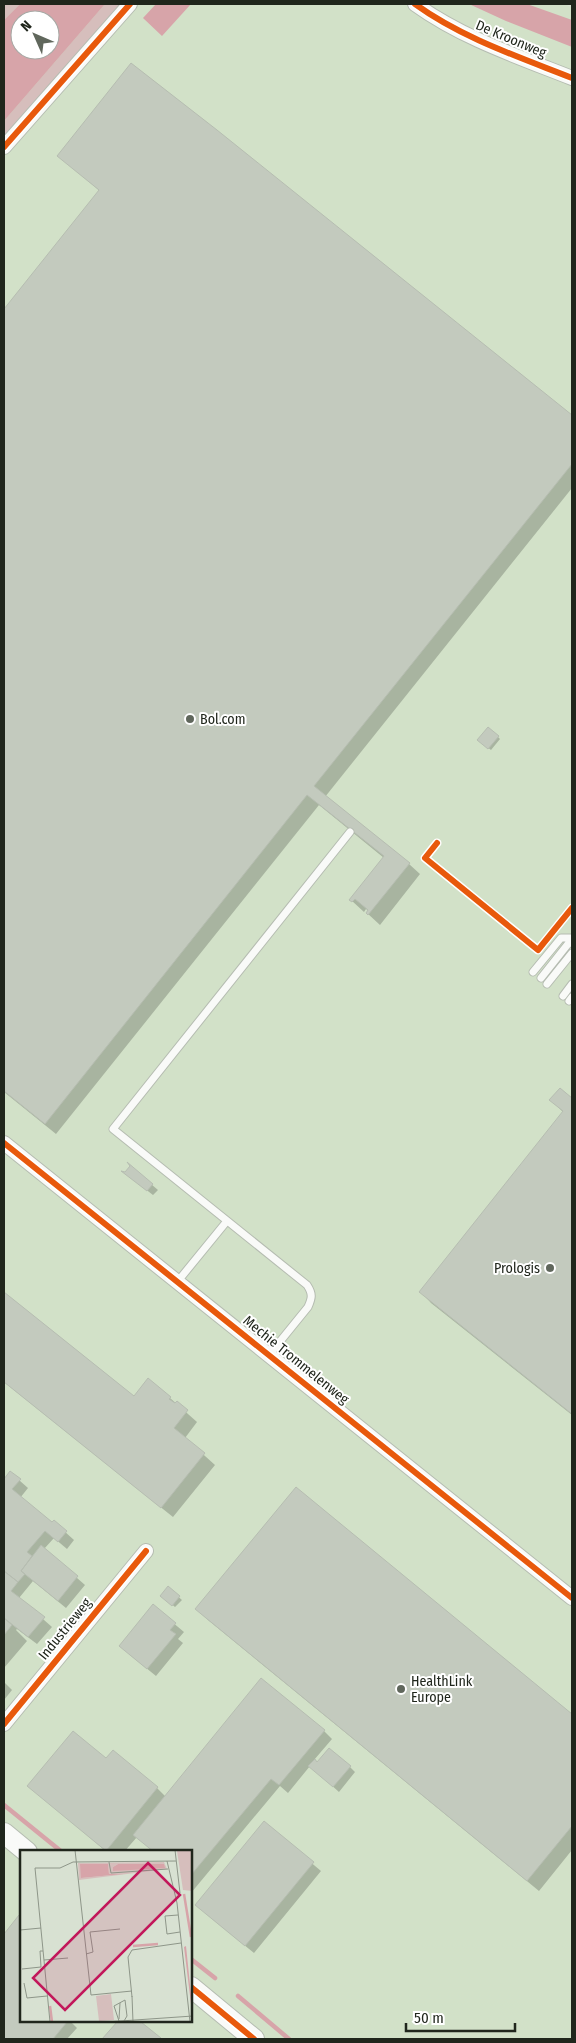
<svg xmlns="http://www.w3.org/2000/svg" width="576" height="2043" font-family="'Fira Sans Condensed',sans-serif">
	<style>
		.built { fill: #d2e1c8; fill-rule: evenodd }
		.green { fill: #d6bebc }
		.water { fill: #d7a4a9; fill-rule: evenodd }
		.shadow { fill: #0003 }
		.lines { fill: none; stroke-linecap: round; stroke-linejoin: round }
		.stream { stroke: #d7a4a9; stroke-width: 4.5 }
		.building { fill: #c3cabe; stroke: #b6bdb1 }
		.lane-casing { stroke: #b5bcb1; stroke-width: 9 }
		.street-casing { stroke: #b5bcb1; stroke-width: 16 }
		.secondary-casing { stroke: #b5bcb1; stroke-width: 22 }
		.lane { stroke: #f9faf8; stroke-width: 7 }
		.street { stroke: #f9faf8; stroke-width: 14 }
		.secondary { stroke: #f9faf8; stroke-width: 20 }
		.cycleway-casing { stroke: #fff; stroke-width: 9 }
		.cycleway { stroke: #e8590c; stroke-width: 6 }
		.poi-dot { fill: #60675c; stroke: #fff; stroke-width: 2 }
		.labels { text-anchor: middle; dominant-baseline: central; stroke-width: 4; stroke-linejoin: round; paint-order: stroke }
		.street-label { font-size: 14px; fill: #20261c; stroke: #fff }
		.poi-label { font-size: 14px; fill: #20261c; stroke: #fff; text-anchor: start }
		.inset-river { fill: none; stroke: #d7a4a9; stroke-width: 2.5 }
		.inset-road { fill: none; stroke: #8e9689; stroke-width: 1 }
		.view { fill: #c2185b; fill-opacity: 0.15; stroke: #c2185b; stroke-width: 2.5 }
		.inset-edge { fill: none; stroke: #20261c; stroke-width: 2.5 }
	</style>
	<rect width="100%" height="100%" fill="#d8e1d2"/>
	<path class="built" d="M4 4H565L572 8V2039H4ZM20 20H50V50H20ZM21 1852H191V2022H21Z"/>
	<path class="green" d="M4 4H20L4 20Z
		M105 4H123L4 140V121Z"/>
	<path class="water" d="M20 4H105L4 121V20ZM20 20H50V50H20Z
		M156 4H191L162 36 143 18Z
		M469 4H527L572 20V47L506 21Z"/>
	<path class="shadow" d="M216 131 572 417V488L325 797 409 864 420 874 380 925 367 913 369 911 366 909 364 912 351 900 384 858 319 805 56 1134 4 1092V311L100 191 59 156Z
		M498 737 500 739 491 750 481 742Z
		M560 1089 572 1099V1415L431 1303 421 1292 564 1113 551 1100Z
		M131 1167 158 1190 153 1195 131 1178Z
		M4 1294 134 1398H170L197 1422 185 1438 215 1465 173 1517 4 1382Z
		M11 1473 28 1488 20 1498 52 1524 54 1522 74 1540 67 1549 54 1538 44 1549 85 1585 66 1608 33 1581 19 1598 52 1627 37 1644 17 1629 16 1630 27 1641 4 1668V1481Z
		M296 1489 572 1716V1850L539 1891 208 1620 197 1609Z
		M168 1588 182 1600 175 1607 162 1596Z
		M153 1606 184 1632 178 1639 183 1643 156 1676 129 1654Z
		M4 1682 12 1690 4 1700Z
		M324 1731 332 1739 314 1760 318 1763 350 1767 355 1772 339 1792 310 1766 288 1793 280 1786 191 1893V1852L137 1837 124 1852H107L29 1786 106 1760 157 1788 166 1797Z
		M264 1823 321 1871 254 1953 205 1913Z
		M20 1917 21 1918V2022H71L77 2028 67 2039H4V1938Z
		M118 2022H139L160 2039H104Z"/>
	<g class="lines">
		<path class="stream" d="M4 1805 62 1852
			M191 1959 215 1978
			M238 1996 289 2039"/>
	</g>
	<path class="building" d="M131 63 217 130 572 415V464L314 786 410 863 368 915 366 913 368 910 355 899 352 902 349 900 384 856 307 795 45 1124 4 1091V309L99 190 57 156Z
		M488 727 499 736 488 749 477 740Z
		M560 1088 572 1098V1414L419 1292 563 1111 549 1100Z
		M127 1162 153 1184 147 1191 121 1171 125 1172 130 1166Z
		M4 1292 134 1396 148 1378 171 1397 169 1399 175 1403 177 1401 188 1410 174 1428 205 1453 161 1508 4 1382Z
		M10 1471 21 1479 12 1489 52 1522 54 1520 67 1531 58 1542 45 1531 27 1552 32 1556 21 1571 25 1574 18 1582 4 1571V1479Z
		M296 1487 572 1714V1826L527 1881 195 1609Z
		M41 1545 78 1576 58 1601 21 1571Z
		M4 1571 18 1582 11 1591 45 1617 28 1637 4 1618Z
		M168 1586 180 1596 172 1606 160 1596Z
		M153 1604 176 1623 170 1630 176 1634 147 1669 119 1646Z
		M4 1618 12 1625 4 1635Z
		M261 1678 325 1730 279 1785 271 1779 191 1875V1852H154L133 1835Z
		M73 1731 106 1758 113 1750 158 1787 106 1851 27 1786Z
		M329 1748 351 1766 333 1787 308 1766 315 1759 317 1762Z
		M264 1821 314 1862 245 1946 195 1905Z
		M19 1915 21 1917V2022H67L53 2039H4V1934Z
		M117 2022H141L161 2038 159 2039H102Z"/>
	<g class="lines">
		<g class="lane-casing">
			<path id="lane" d="M533 972 561 938H572
				M541 978 568 944 572 942
				M547 984 572 953
				M563 996 572 984
				M569 1001 572 997
				M178 1281 227 1221
				M269 1355 308 1307C312 1298 313 1294 307 1285L113 1129 350 832"/>
		</g>
		<g class="street-casing">
			<path id="street" d="M415 4C462 38 519 57 572 78
				M4 147 130 4
				M4 1143 572 1598
				M4 1724 146 1551"/>
		</g>
		<g class="secondary-casing">
			<path id="secondary" d="M4 1833 27 1852
				M191 1987 254 2039"/>
		</g>
		<use href="#lane" class="lane"/>
		<use href="#street" class="street"/>
		<use href="#secondary" class="secondary"/>
		<g class="cycleway-casing">
			<path id="cycleway" d="M415 4C462 38 519 57 572 78
				M4 147 130 4
				M437 843 425 858 538 950 572 908
				M4 1143 572 1598
				M4 1724 146 1551
				M191 1987 254 2039"/>
		</g>
		<use href="#cycleway" class="cycleway"/>
	</g>
	<g class="poi-dot">
		<circle cx="190" cy="719" r="5"/>
		<circle cx="550" cy="1268" r="5"/>
		<circle cx="401" cy="1689" r="5"/>
	</g>
	<g class="labels">
		<g class="street-label">
			<text transform="translate(511 39) rotate(23)">De Kroonweg</text>
			<text transform="translate(296 1360) rotate(39)">Mechie Trommelenweg</text>
			<text transform="translate(65 1629) rotate(-51)">Industrieweg</text>
		</g>
		<g class="poi-label">
			<text x="200" y="719">Bol.com</text>
			<text x="540" y="1268" text-anchor="end">Prologis</text>
			<text x="411" y="1681">HealthLink<tspan x="411" dy="16">Europe</tspan></text>
		</g>
	</g>
	<g transform="translate(20 1850)">
		<rect width="172" height="172" fill="#d8e1d2"/>
		<path d="M157 1H172V41L163 40ZM144 12 147 19 59 30 58 13ZM88 14 89 25 102 24 61 28ZM98 14H145L93 21V17ZM91 144 94 170 79 171 76 146Z" fill="#d6bebc" fill-rule="evenodd"/>
		<path d="M88 14 89 24H103L61 28 60 14ZM98 14H144L145 18 93 21V17ZM166 96 172 154V162L164 97Z" fill="#d7a4a9"/>
		<path class="inset-river" d="M164 44 171 87M113 96 138 94M30 156 32 172"/>
		<path class="inset-road" d="M55 0 71 145 112 141M155 0 160 43M147 11 157 53 170 172M89 12 91 23 148 19M158 65 145 66 147 84 160 82M0 80 21 78M66 104 73 102 70 82 100 79M24 110 48 108M2 119 21 117 20 101H23M4 133 7 148 27 146M112 146 113 172M112 147 108 107 112 100 161 93M99 169 100 153M99 171 94 156 105 150 107 166 104 171M30 172 15 18H40L53 12 156 11M86 172 173 166"/>
		<path class="view" d="M128 13 160 45 45 160 13 128Z"/>
		<rect width="172" height="172" class="inset-edge"/>
	</g>
	<rect width="576" height="2043" fill="none" stroke="#20261c" stroke-width="10"/>
	<g transform="translate(35 35) rotate(315)"><circle r="24" fill="#ffffff" stroke="#a6a8a4"/>
	<path d="M0-4L9 19L0 12L-9 19Z" fill="#60675c"/>
	<text y="-8" font-size="14" font-weight="bold" text-anchor="middle" fill="#20261c">N</text>
	</g>
	<path d="M406 2023v8h109v-8" fill="none" stroke="#20261c" stroke-width="2.5"/>
	<text x="414" y="2023" font-size="15" fill="#20261c" stroke="#ffffff" stroke-width="4" paint-order="stroke">50 m</text>
</svg>
